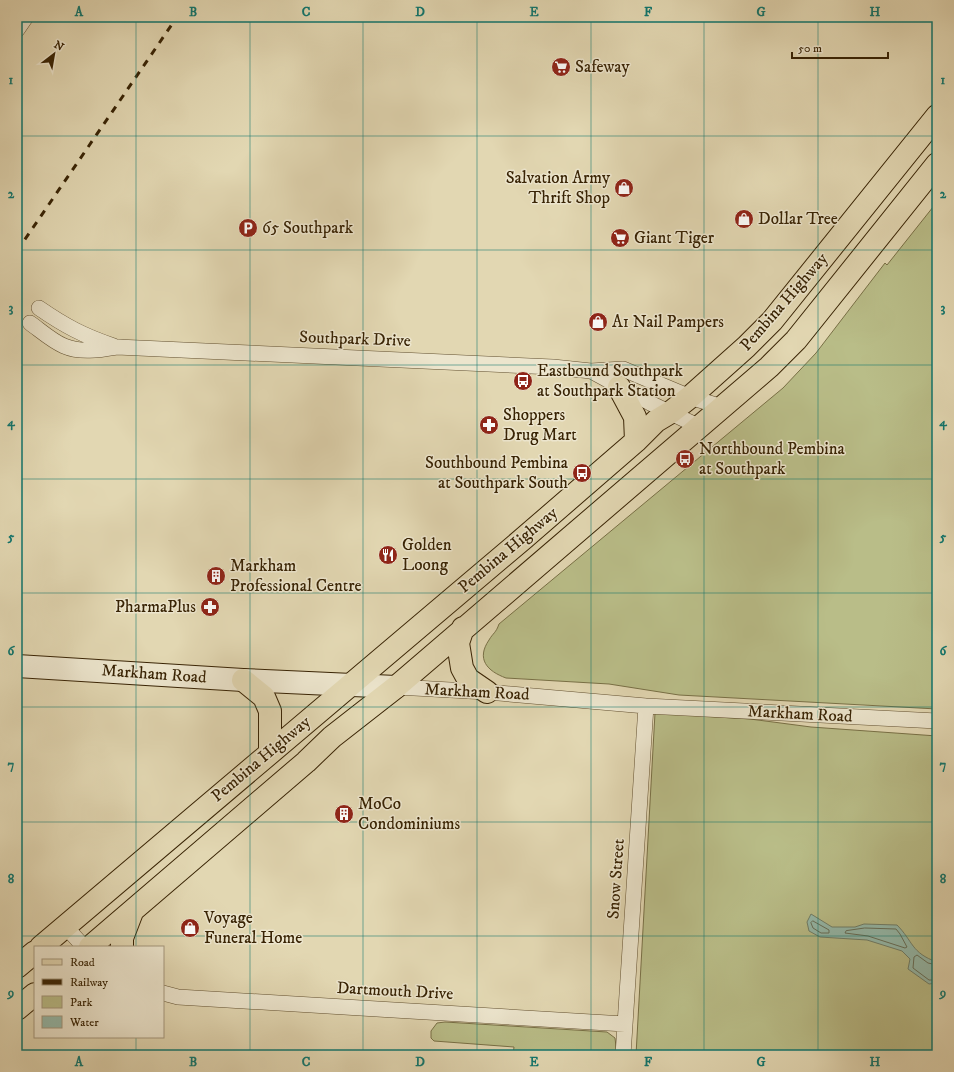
<svg xmlns="http://www.w3.org/2000/svg" width="954" height="1072" font-family="'IM FELL DW Pica',serif">
	<style>
		.green { fill: #b9bd88; stroke: #787046 }
		.water { fill: #95baab; stroke: #707e68 }
		.lines { fill: none; stroke-linecap: round; stroke-linejoin: round }
		.shore { stroke: #666e58; stroke-width: 1 }
		.street-casing { stroke: #625030; stroke-width: 16 }
		.secondary-casing { stroke: #382304; stroke-width: 24 }
		.primary-casing { stroke: #382304; stroke-width: 24 }
		.street { stroke: #ece5cd; stroke-width: 15 }
		.secondary { stroke: #ece5cd; stroke-width: 22 }
		.primary { stroke: #e2d7b2; stroke-width: 22 }
		.rail { stroke: #382304; stroke-width: 3; stroke-dasharray: 7 7; stroke-linecap: butt }
		.grid { fill: none; stroke: #0f766e; stroke-width: 1; stroke-opacity: 0.55 }
		.labels { text-anchor: middle; dominant-baseline: central; stroke-width: 3; stroke-linejoin: round; paint-order: stroke }
		.poi-label { font-size: 17px; fill: #382304; stroke: #ece5cd; text-anchor: start }
		.street-label { font-size: 17px; fill: #382304; stroke: #ece5cd }
		.neatline { fill: none; stroke: #0f766e; stroke-width: 1.5 }
		.grid-label { font-size: 13px; text-anchor: middle; font-weight: bold; fill: #0f766e }
	</style>
	<rect width="100%" height="100%" fill="#e2d7b2"/>
	<filter id="stains"><feTurbulence type="fractalNoise" baseFrequency=".005" numOctaves="4"/><feColorMatrix values="0 0 0 0 .2 0 0 0 0 .09 0 0 0 0 .02 0 0 0 .5 -.17"/></filter>
	<radialGradient id="worn" r=".72"><stop offset=".6" stop-color="#630" stop-opacity="0"/><stop offset="1" stop-color="#630" stop-opacity=".3"/></radialGradient>
	<path class="green" d="M937 202V709L679 695 609 684 506 678C487 671 476 659 489 640 493 633 496 633 499 624L783 388 816 353 885 263 887 265Z
		M655 713 750 719 811 727 937 736V1055H636Z
		M445 1022 607 1032 615 1038 617 1055H513L514 1047 434 1041 431 1038V1031L437 1023Z"/>
	<path class="water" d="M811 914 832 927H855L864 924 897 925C913 941 911 953 937 962V983L929 984 908 969 910 959 902 951 867 940 820 937 809 931 807 922Z"/>
	<g class="lines">
		<path class="shore" d="M813 921 829 930V933H821L813 928 811 923Z
			M865 928 896 929 900 934 907 947 905 948 868 936 845 933 846 931Z
			M937 965 928 963 917 955 914 957 913 968 929 980H937"/>
		<g class="street-casing">
			<path id="street" d="M17 30 26 17
				M39 308C65 326 84 336 114 346
				M30 323C40 330 52 341 64 346 80 353 99 350 117 347L553 367 591 371 623 369 690 397 722 407
				M591 371 650 403 700 427
				M396 687 487 692 646 706 937 721
				M66 927 84 947
				M163 993 178 997 625 1024
				M623 1055 646 706"/>
		</g>
		<g class="secondary-casing">
			<path id="secondary" d="M17 666 243 680 396 687"/>
		</g>
		<g class="primary-casing">
			<path id="primary" d="M619 387 635 417 636 441
				M463 628 458 643 462 668 468 679 487 692
				M243 680 264 697 270 711V751
				M41 947 524 538 636 441 656 421 671 412 690 397 746 347 772 321 937 116
				M90 947 306 762 332 737 396 687 769 367 796 340 937 164
				M122 947V938L132 912
				M17 967 35 952
				M17 1009 35 994"/>
		</g>
		<use href="#street" class="street"/>
		<use href="#secondary" class="secondary"/>
		<use href="#primary" class="primary"/>
		<path class="rail" d="M17 251 177 17"/>
	</g>
	<path class="grid" d="M136 17V947M250 17V1055M363 17V1055M477 17V1055M591 17V1055M704 17V1055M818 17V1055M17 136H937M17 250H937M17 365H937M17 479H937M17 593H937M17 707H937M17 822H937M17 936H937M136 1037V1055"/>
	<defs>
		<g id="supermarket-disc" transform="scale(1)"><circle r="9.5" fill="#8f2418" stroke="#ece5cd"/><path d="M-6-5.5h2.5l.6 2H6L4.5 2H-2.5L-4.4-4H-6ZM-1.5 3.2a1.3 1.3 0 1 0 .1 0ZM3 3.2a1.3 1.3 0 1 0 .1 0Z" fill="#fff"/></g>
		<g id="shop-disc" transform="scale(1)"><circle r="9.5" fill="#8f2418" stroke="#ece5cd"/><path d="M-5-2.5h2.3a2.7 3.5 0 0 1 5.4 0H5L5.5 6h-11ZM-1.5-2.5h3a1.5 2.3 0 0 0-3 0Z" fill="#fff"/></g>
		<g id="parking-disc" transform="scale(1)"><circle r="9.5" fill="#8f2418" stroke="#ece5cd"/><path d="M-3.5-5.5H1a3.5 3.5 0 0 1 0 7H-1V5.5H-3.5ZM-1-3.4V-.6H.8a1.4 1.4 0 0 0 0-2.8Z" fill="#fff"/></g>
		<g id="bus-disc" transform="scale(1)"><circle r="9.5" fill="#8f2418" stroke="#ece5cd"/><path d="M-5-6H5V4H4V6H2V4H-2V6H-4V4H-5ZM-3.5-4V0h7V-4ZM-3.5 1.2v1.5H-2V1.2ZM2 1.2v1.5H3.5V1.2Z" fill="#fff"/></g>
		<g id="pharmacy-disc" transform="scale(1)"><circle r="9.5" fill="#8f2418" stroke="#ece5cd"/><path d="M-2-6h4v4h4v4h-4v4h-4v-4h-4v-4h4Z" fill="#fff"/></g>
		<g id="restaurant-disc" transform="scale(1)"><circle r="9.5" fill="#8f2418" stroke="#ece5cd"/><path d="M-5-6h1v4h1v-4h1v4h1v-4h1v5L-1.5 .5V6h-2V.5L-5-1ZM5-6V6H3V1.5H1.5Q1.5-4 5-6Z" fill="#fff"/></g>
		<g id="building-disc" transform="scale(1)"><circle r="9.5" fill="#8f2418" stroke="#ece5cd"/><path d="M-4-6H4V6H1V3H-1V6H-4ZM-2.5-4.3h1.7v1.8h-1.7ZM.8-4.3h1.7v1.8H.8ZM-2.5-1h1.7V.8h-1.7ZM.8-1h1.7V.8H.8Z" fill="#fff"/></g>
	</defs>
	<g fill-rule="evenodd">
		<use href="#supermarket-disc" x="561" y="67"/>
		<use href="#shop-disc" x="624" y="188"/>
		<use href="#shop-disc" x="744" y="219"/>
		<use href="#parking-disc" x="248" y="228"/>
		<use href="#supermarket-disc" x="620" y="238"/>
		<use href="#shop-disc" x="598" y="322"/>
		<use href="#bus-disc" x="523" y="381"/>
		<use href="#pharmacy-disc" x="489" y="425"/>
		<use href="#bus-disc" x="685" y="459"/>
		<use href="#bus-disc" x="582" y="473"/>
		<use href="#restaurant-disc" x="388" y="555"/>
		<use href="#building-disc" x="216" y="576"/>
		<use href="#pharmacy-disc" x="210" y="607"/>
		<use href="#building-disc" x="344" y="814"/>
		<use href="#shop-disc" x="190" y="928"/>
	</g>
	<g class="labels">
		<g class="poi-label">
			<text x="575" y="67">Safeway</text>
			<text x="610" y="178" text-anchor="end">Salvation Army<tspan x="610" dy="20">Thrift Shop</tspan></text>
			<text x="758" y="219">Dollar Tree</text>
			<text x="262" y="228">65 Southpark</text>
			<text x="634" y="238">Giant Tiger</text>
			<text x="612" y="322">A1 Nail Pampers</text>
			<text x="537" y="371">Eastbound Southpark<tspan x="537" dy="20">at Southpark Station</tspan></text>
			<text x="503" y="415">Shoppers<tspan x="503" dy="20">Drug Mart</tspan></text>
			<text x="699" y="449">Northbound Pembina<tspan x="699" dy="20">at Southpark</tspan></text>
			<text x="568" y="463" text-anchor="end">Southbound Pembina<tspan x="568" dy="20">at Southpark South</tspan></text>
			<text x="402" y="545">Golden<tspan x="402" dy="20">Loong</tspan></text>
			<text x="230" y="566">Markham<tspan x="230" dy="20">Professional Centre</tspan></text>
			<text x="196" y="607" text-anchor="end">PharmaPlus</text>
			<text x="358" y="804">MoCo<tspan x="358" dy="20">Condominiums</tspan></text>
			<text x="204" y="918">Voyage<tspan x="204" dy="20">Funeral Home</tspan></text>
		</g>
		<g class="street-label">
			<text transform="translate(784 302) rotate(-49)">Pembina Highway</text>
			<text transform="translate(355 339) rotate(2)">Southpark Drive</text>
			<text transform="translate(508 550) rotate(-40)">Pembina Highway</text>
			<text transform="translate(154 674) rotate(4)">Markham Road</text>
			<text transform="translate(477 692) rotate(3)">Markham Road</text>
			<text transform="translate(800 714) rotate(3)">Markham Road</text>
			<text transform="translate(261 759) rotate(-40)">Pembina Highway</text>
			<text transform="translate(616 879) rotate(-86)">Snow Street</text>
			<text transform="translate(395 991) rotate(3)">Dartmouth Drive</text>
		</g>
	</g>
	<rect width="954" height="1072" fill="none" stroke="#e2d7b2" stroke-width="44"/>
	<rect x="34" y="946" width="130" height="92" fill="#ece5cd" stroke="#a4977d"/>
	<rect x="42" y="959" width="20" height="6" fill="#e2d7b2" stroke="#a4977d"/>
	<text x="70" y="966" font-size="12" fill="#382304">Road</text>
	<rect x="42" y="979" width="20" height="6" fill="#382304" stroke="#a4977d"/>
	<text x="70" y="986" font-size="12" fill="#382304">Railway</text>
	<rect x="42" y="996" width="20" height="12" fill="#b9bd88" stroke="#a4977d"/>
	<text x="70" y="1006" font-size="12" fill="#382304">Park</text>
	<rect x="42" y="1016" width="20" height="12" fill="#95baab" stroke="#a4977d"/>
	<text x="70" y="1026" font-size="12" fill="#382304">Water</text>
	<g transform="translate(54 54) rotate(31)" stroke="#ece5cd" stroke-width="3" paint-order="stroke">
	<path d="M0-3L7 15L0 10L-7 15Z" fill="#382304"/>
	<text y="-6" font-size="11" font-weight="bold" text-anchor="middle" fill="#382304">N</text>
	</g>
	<path d="M792 52v6h96v-6" fill="none" stroke="#382304" stroke-width="2"/>
	<text x="798" y="52" font-size="12" fill="#382304" stroke="#ece5cd" stroke-width="3" paint-order="stroke">50 m</text>
	<rect x="22" y="22" width="910" height="1028" class="neatline"/>
	<g class="grid-label">
		<text x="79" y="16">A</text>
		<text x="193" y="16">B</text>
		<text x="306" y="16">C</text>
		<text x="420" y="16">D</text>
		<text x="534" y="16">E</text>
		<text x="648" y="16">F</text>
		<text x="761" y="16">G</text>
		<text x="875" y="16">H</text>
		<text x="11" y="84">1</text>
		<text x="943" y="84">1</text>
		<text x="11" y="198">2</text>
		<text x="943" y="198">2</text>
		<text x="11" y="312">3</text>
		<text x="943" y="312">3</text>
		<text x="11" y="426">4</text>
		<text x="943" y="426">4</text>
		<text x="11" y="541">5</text>
		<text x="943" y="541">5</text>
		<text x="11" y="655">6</text>
		<text x="943" y="655">6</text>
		<text x="11" y="769">7</text>
		<text x="943" y="769">7</text>
		<text x="11" y="883">8</text>
		<text x="943" y="883">8</text>
		<text x="11" y="997">9</text>
		<text x="943" y="997">9</text>
		<text x="79" y="1066">A</text>
		<text x="193" y="1066">B</text>
		<text x="306" y="1066">C</text>
		<text x="420" y="1066">D</text>
		<text x="534" y="1066">E</text>
		<text x="648" y="1066">F</text>
		<text x="761" y="1066">G</text>
		<text x="875" y="1066">H</text>
	</g>
	<rect width="100%" height="100%" filter="url(#stains)"/>
	<rect width="100%" height="100%" fill="url(#worn)"/>
</svg>
